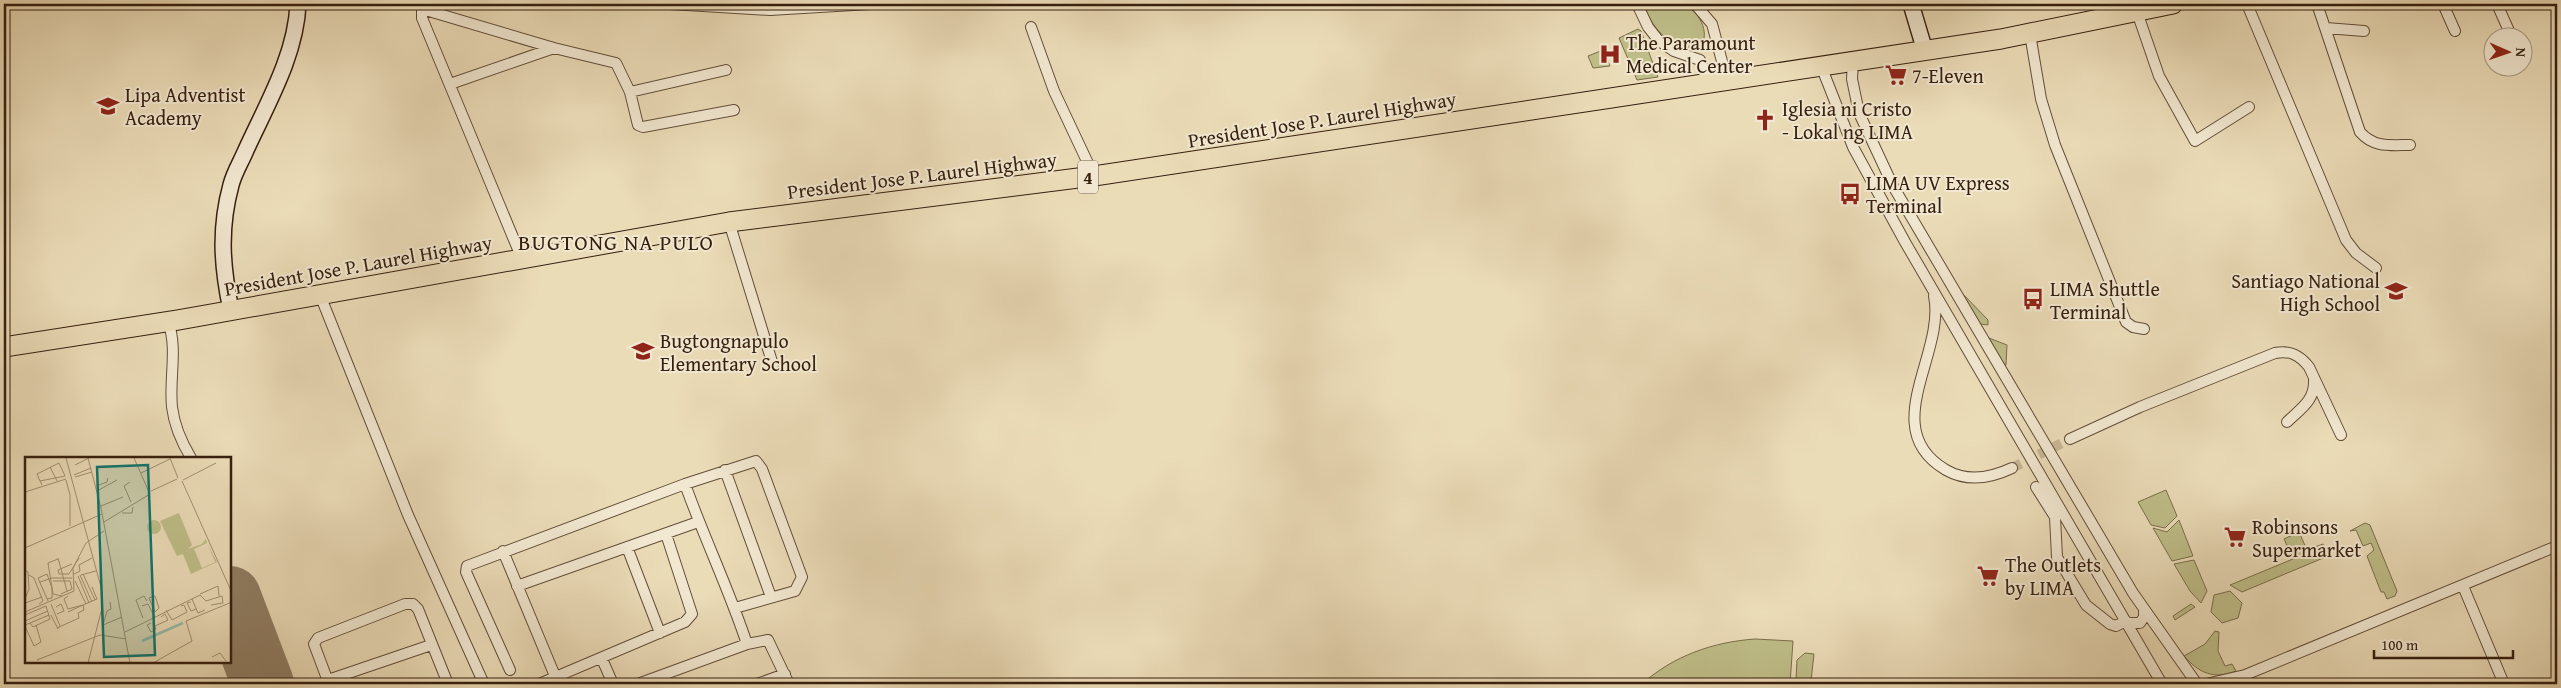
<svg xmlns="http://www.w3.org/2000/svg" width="2561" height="688" font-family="'Gentium Book Plus',serif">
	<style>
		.green { fill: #bfbe89; stroke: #7a6e4c }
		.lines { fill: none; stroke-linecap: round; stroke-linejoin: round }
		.runway { stroke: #907e64; stroke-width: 62 }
		.street-tunnel { stroke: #c7b696; stroke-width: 10; stroke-dasharray: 10 5; stroke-linecap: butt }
		.street-casing { stroke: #634e39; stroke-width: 12 }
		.secondary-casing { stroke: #361f0f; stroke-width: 18 }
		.highway-casing { stroke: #361f0f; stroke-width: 21 }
		.street { stroke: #f2e8d1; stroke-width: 10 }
		.secondary { stroke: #f2e8d1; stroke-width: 15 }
		.highway { stroke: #ebdcb8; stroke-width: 19 }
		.labels { text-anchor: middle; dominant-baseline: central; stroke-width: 4; stroke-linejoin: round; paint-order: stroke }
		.shield { fill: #f2e8d1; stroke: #6e5b49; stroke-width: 1 }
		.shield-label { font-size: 19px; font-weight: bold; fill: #361f0f }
		.poi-label { font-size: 20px; fill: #361f0f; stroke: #f2e8d1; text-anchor: start }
		.street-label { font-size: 20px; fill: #361f0f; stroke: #f2e8d1 }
		.quarter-label { font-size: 22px; letter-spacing: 1px; fill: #361f0f; stroke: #f2e8d1 }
		.inset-river { fill: none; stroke: #99bcaa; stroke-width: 2.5 }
		.inset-road { fill: none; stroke: #a39074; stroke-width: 1 }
		.view { fill: #0f766e; fill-opacity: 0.15; stroke: #0f766e; stroke-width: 2.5 }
		.inset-edge { fill: none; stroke: #361f0f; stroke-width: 2.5 }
	</style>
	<rect width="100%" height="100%" fill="#ebdcb8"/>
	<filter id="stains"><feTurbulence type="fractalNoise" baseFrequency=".004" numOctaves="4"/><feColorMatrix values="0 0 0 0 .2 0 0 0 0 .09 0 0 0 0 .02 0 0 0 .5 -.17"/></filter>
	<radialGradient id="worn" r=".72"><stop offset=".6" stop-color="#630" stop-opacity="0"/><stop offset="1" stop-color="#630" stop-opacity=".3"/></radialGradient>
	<path class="green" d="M1644 4C1655 4 1669 1 1680 4 1696 7 1710 29 1702 44L1693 48C1667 45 1652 29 1644 4Z
		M1638 29 1641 31 1658 77 1637 80 1619 38Z
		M1603 50 1610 66 1593 68 1588 56Z
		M1961 292 1988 320V325L1980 324Z
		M1989 338 2007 345 2006 365 2004 364Z
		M2166 490 2177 516 2165 528 2151 525 2138 502Z
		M2179 520 2193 556 2172 561 2153 528 2167 532Z
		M2365 523 2370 525 2397 591 2395 596 2387 599 2384 592H2381L2367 556 2374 550 2371 543 2363 546 2356 530 2350 531Z
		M2299 532 2307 550 2323 544 2328 556 2242 592 2230 585 2293 559 2284 539Z
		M2194 560 2207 591 2201 603 2190 591 2174 564Z
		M2230 591 2242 603 2238 618 2222 623 2211 612 2214 595Z
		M2191 604 2195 607 2175 620 2173 616Z
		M2215 631 2219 632 2218 651 2225 666 2232 664 2236 671C2214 680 2199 673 2184 656L2205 644Z
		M1755 639 1793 641 1790 684H1642C1673 656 1713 642 1755 639Z
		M1805 653 1814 654 1811 681 1796 680 1797 660Z"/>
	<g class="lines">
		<path class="runway" d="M230 597 263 684"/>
		<path class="street-tunnel" d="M2012 468 2070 439"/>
		<g class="street-casing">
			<path id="street" d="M670 4 770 10 870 4
				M1637 4 1648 27 1659 41 1674 51 1700 60 1710 83
				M1695 4 1712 24 1727 80
				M2247 4 2346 240 2356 253 2376 268
				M2317 4 2360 132C2374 148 2390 145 2410 145
				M2443 4 2455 31
				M2497 4 2509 31
				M2137 12 2159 76 2195 141 2249 107
				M1031 27 1054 91 1094 176
				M2326 28 2364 31
				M2030 34 2041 99 2055 145 2126 322 2133 327 2144 329
				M1853 61 1852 79 1859 113 1893 186 2133 593 2197 684
				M1821 66 1853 147 1905 242 2162 684
				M450 84 554 48
				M630 92 726 70
				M729 222 773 365
				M522 259 422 18V9L554 48 616 63 630 92 638 125 643 127 734 110
				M320 295 408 515 484 684
				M1934 296C1946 354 1876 429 1946 470 1967 482 1991 478 2012 468
				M168 321C178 349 169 378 172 407 174 424 182 443 191 458
				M2287 422C2300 409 2315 401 2314 380
				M2070 439 2140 407 2275 353C2290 350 2300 355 2309 367L2341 435
				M725 470 771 597
				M685 484C704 538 729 589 747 644
				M2036 487 2055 517 2057 557 2086 605 2110 624 2116 626 2126 621
				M627 547 660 633
				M503 551 555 676
				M517 586 698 522
				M2463 586 2504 684
				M2127 623H2140L2144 617V611
				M602 659 613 684
				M510 670 466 572 467 566 685 484 756 461 762 469 802 577 795 591 735 608
				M328 680 431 645
				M329 684 314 644 318 638 405 604H413L418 609 448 684
				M539 684 685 622 692 614 666 534
				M638 684 747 644 768 640 789 684
				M757 684 785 674
				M2206 684 2245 675 2557 546"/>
		</g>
		<g class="secondary-casing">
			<path id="secondary" d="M1911 4 1925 51
				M231 310C222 267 219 229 231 185 234 173 241 162 246 150 267 104 296 55 298 4"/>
		</g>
		<g class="highway-casing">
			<path id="highway" d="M4 347 178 320 729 222 1094 176 1611 98 2001 39 2173 4"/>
		</g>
		<use href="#street" class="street"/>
		<use href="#secondary" class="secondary"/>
		<use href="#highway" class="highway"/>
	</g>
	<defs>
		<g id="hospital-bare" transform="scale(1.725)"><path d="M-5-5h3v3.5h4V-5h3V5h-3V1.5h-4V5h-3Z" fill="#8f2418" stroke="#f2e8d1" stroke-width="2.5" paint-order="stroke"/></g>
		<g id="supermarket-bare" transform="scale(1.725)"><path d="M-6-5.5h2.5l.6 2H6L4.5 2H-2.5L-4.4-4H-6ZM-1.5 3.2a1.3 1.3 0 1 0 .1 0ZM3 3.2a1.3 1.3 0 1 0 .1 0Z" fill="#8f2418" stroke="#f2e8d1" stroke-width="2.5" paint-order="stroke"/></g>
		<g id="school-bare" transform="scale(1.725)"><path d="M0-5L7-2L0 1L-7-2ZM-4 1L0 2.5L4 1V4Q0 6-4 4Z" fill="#8f2418" stroke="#f2e8d1" stroke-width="2.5" paint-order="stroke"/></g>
		<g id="church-bare" transform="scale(1.725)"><path d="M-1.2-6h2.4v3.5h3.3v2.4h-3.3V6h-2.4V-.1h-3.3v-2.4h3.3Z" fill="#8f2418" stroke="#f2e8d1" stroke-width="2.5" paint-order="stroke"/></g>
		<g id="bus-bare" transform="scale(1.725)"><path d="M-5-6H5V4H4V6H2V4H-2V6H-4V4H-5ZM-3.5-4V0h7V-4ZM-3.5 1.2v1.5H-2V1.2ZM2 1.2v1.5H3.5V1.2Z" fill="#8f2418" stroke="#f2e8d1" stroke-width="2.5" paint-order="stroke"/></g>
	</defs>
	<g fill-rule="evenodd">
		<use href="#hospital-bare" x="1610" y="54"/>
		<use href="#supermarket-bare" x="1896" y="75"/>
		<use href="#school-bare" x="108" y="106"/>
		<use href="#church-bare" x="1765" y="120"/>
		<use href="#bus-bare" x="1850" y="194"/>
		<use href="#school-bare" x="2396" y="291"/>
		<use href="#bus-bare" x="2033" y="299"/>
		<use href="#school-bare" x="643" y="351"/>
		<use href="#supermarket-bare" x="2235" y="537"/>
		<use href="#supermarket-bare" x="1988" y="576"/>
	</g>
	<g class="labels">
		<rect class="shield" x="1078" y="160.5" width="20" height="33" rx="4"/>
		<g class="shield-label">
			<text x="1088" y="177">4</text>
		</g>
		<g class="poi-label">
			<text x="1626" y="42">The Paramount<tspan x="1626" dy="23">Medical Center</tspan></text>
			<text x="1912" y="75">7-Eleven</text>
			<text x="125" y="94">Lipa Adventist<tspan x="125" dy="23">Academy</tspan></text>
			<text x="1782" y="108">Iglesia ni Cristo<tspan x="1782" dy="23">- Lokal ng LIMA</tspan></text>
			<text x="1866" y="182">LIMA UV Express<tspan x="1866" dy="23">Terminal</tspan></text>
			<text x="2380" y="280" text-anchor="end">Santiago National<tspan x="2380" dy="23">High School</tspan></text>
			<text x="2050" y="288">LIMA Shuttle<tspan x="2050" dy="23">Terminal</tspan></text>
			<text x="660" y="340">Bugtongnapulo<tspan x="660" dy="23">Elementary School</tspan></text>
			<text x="2252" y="526">Robinsons<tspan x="2252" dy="23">Supermarket</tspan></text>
			<text x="2005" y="564">The Outlets<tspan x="2005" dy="23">by LIMA</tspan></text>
		</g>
		<g class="street-label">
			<text transform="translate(1322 119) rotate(-9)">President Jose P. Laurel Highway</text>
			<text transform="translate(922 175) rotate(-7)">President Jose P. Laurel Highway</text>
			<text transform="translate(358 265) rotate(-10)">President Jose P. Laurel Highway</text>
		</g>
		<g class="quarter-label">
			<text x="616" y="242">BUGTONG NA PULO</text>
		</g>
	</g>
	<g transform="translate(25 457)">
		<rect width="206" height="206" fill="#ebdcb8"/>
		<path d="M154 56 167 88 163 92 177 87 181 82 182 86 169 92 177 111 190 105 183 88 192 105 166 117 158 97 152 99 135 64ZM122 70a7 7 0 1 1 14 0a7 7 0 1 1-14 0Z" fill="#bfbe89"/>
		<path class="inset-river" d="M117 184 158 166"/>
		<path class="inset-road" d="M41 1 77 134V151L63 206M63 1 76 51 105 206M109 1 124 35M145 1 153 21M50 8 64 1M25 10 32 24M116 16 145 2M49 18 66 11M50 20 67 15M41 23 45 38V69M158 23 191 6M15 24 40 19 34 6 12 17 15 24 17 28M157 24 207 136M105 25 99 29 106 45M71 29 82 25 83 21M72 34 92 23M126 34 152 22M0 35 41 22M76 49 98 40M97 56H107L108 50M79 65 125 37M0 91 77 57M33 101 42 134M33 102 23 106 28 137 37 139M47 107 33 113 34 117H44L54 101M0 113 3 115 4 132 0 142M49 117 55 114 54 108 67 101M58 117 70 143M4 118 9 121 18 144 14 147M55 118 67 145M56 118 71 114M53 119 64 146M28 124H45L47 132 36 137M50 124 61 147M15 125 27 121H47M175 137 193 129 194 139M43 139 39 142 43 152 58 148 43 155M130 139 134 151 130 155 124 141ZM22 142 27 141V131L22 117 13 121 23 144M167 142 173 156 180 153M85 145 86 152 82 154 78 168 97 160M166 145 162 146 166 154 171 152M0 146 17 140M26 147 35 169M117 149 123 147 130 161M31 150 36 147 39 154 32 157M141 153 147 163 162 155 159 148 156 149M0 155 49 134 48 111 61 86 79 74M0 158 21 149 25 162 8 170 5 166 0 168M26 158 33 172M118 161 111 143 119 139 122 144M0 164 23 154M5 166 24 158M126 166 122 168 126 175 131 172 128 165M0 169 9 189 16 185 11 168M130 169 143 163 140 157 136 160M32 171 54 161 53 156 59 153 58 148 72 142 67 130M100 175 175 138 181 144 197 139 198 146 186 148M187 200 195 196 201 204M12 203 75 178 101 182M128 206 167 184 161 164 207 145"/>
		<path class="view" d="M123 8 130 198 79 200 72 10Z"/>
		<rect width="206" height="206" class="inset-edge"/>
	</g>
	<rect width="2561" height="688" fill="none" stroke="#ebdcb8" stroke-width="20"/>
	<rect x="5" y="5" width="2551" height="678" fill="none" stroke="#361f0f" stroke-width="2.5"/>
	<rect x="10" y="10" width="2541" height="668" fill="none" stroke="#361f0f"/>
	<g transform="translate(2508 52) rotate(92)"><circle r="24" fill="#f2e8d1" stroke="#a79883"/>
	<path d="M0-4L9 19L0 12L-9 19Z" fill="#8f2418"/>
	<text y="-8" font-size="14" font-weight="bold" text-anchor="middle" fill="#361f0f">N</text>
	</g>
	<path d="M2374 650v8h139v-8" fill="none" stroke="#361f0f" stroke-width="2.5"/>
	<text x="2381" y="650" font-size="15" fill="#361f0f" stroke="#f2e8d1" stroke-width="4" paint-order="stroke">100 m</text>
	<rect width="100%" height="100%" filter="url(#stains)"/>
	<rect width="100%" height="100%" fill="url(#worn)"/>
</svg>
